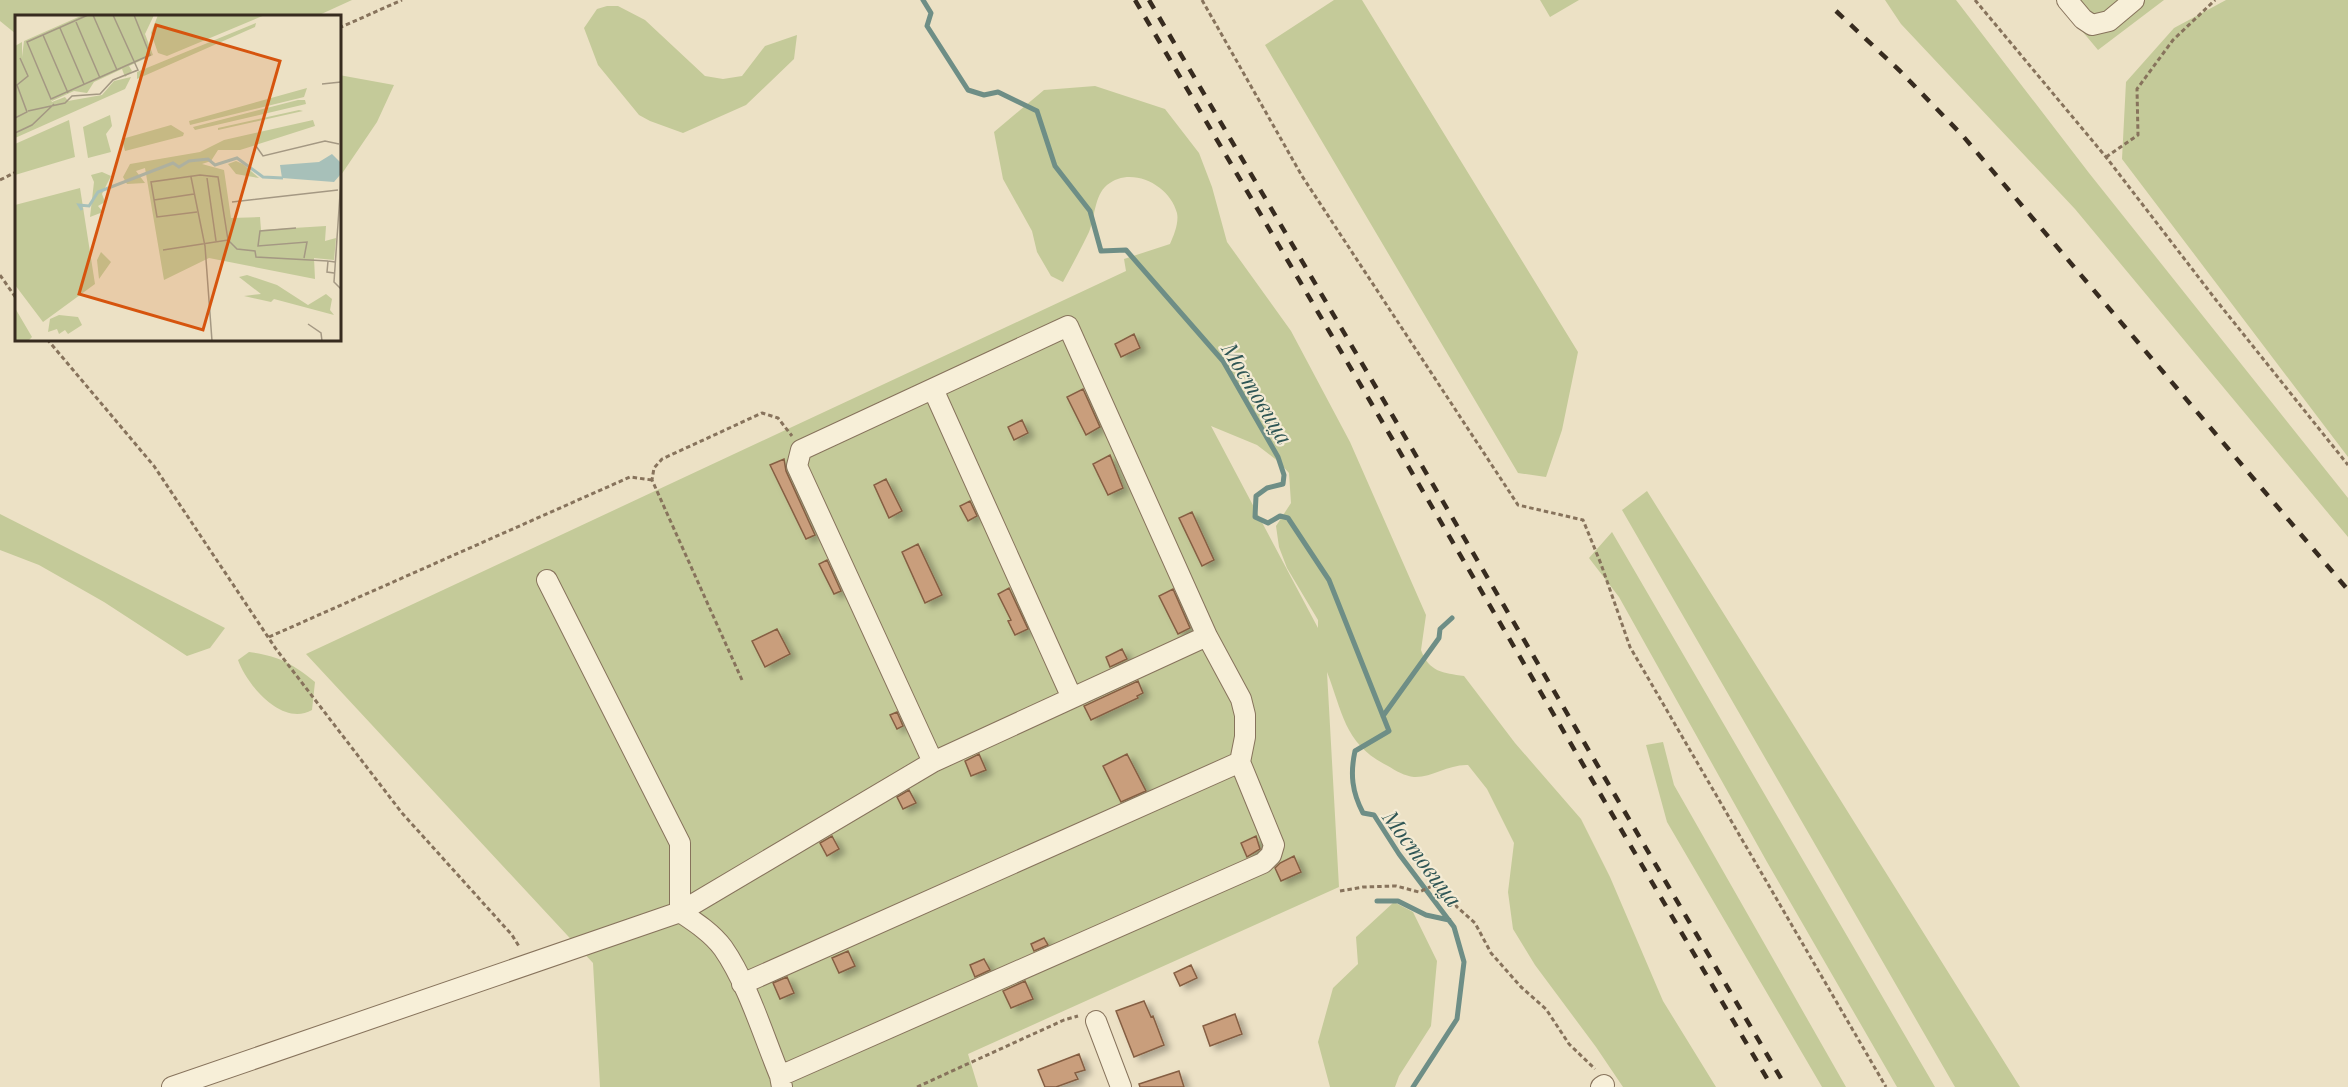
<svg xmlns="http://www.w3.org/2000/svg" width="2348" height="1087" font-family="'Playfair Display',serif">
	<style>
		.green { fill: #c4ca99; fill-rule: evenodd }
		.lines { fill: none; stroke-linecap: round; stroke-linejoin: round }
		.stream { stroke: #6e8e86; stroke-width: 5 }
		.building { fill: #c99e7c; stroke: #855e43; stroke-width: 1.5; filter: url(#shadow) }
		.minor-casing { stroke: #87735c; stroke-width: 22 }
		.path { stroke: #87735c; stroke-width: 3; stroke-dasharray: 4.5 3; stroke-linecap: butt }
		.minor { stroke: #f7efd8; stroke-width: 20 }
		.rail { stroke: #372b1f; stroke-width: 4.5; stroke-dasharray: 10 10; stroke-linecap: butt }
		.labels { text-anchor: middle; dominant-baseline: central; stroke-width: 4.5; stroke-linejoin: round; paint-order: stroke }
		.water-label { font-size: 22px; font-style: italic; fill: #2f5655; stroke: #f4ebd4 }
		.inset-river { fill: none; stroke: #a7c0b9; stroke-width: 3 }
		.inset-road { fill: none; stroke: #a49883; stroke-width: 1.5 }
		.view { fill: #d6540e; fill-opacity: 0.15; stroke: #d6540e; stroke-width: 3 }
		.inset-edge { fill: none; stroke: #372b1f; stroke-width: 3 }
	</style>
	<defs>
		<filter id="shadow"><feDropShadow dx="6" dy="4" stdDeviation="3" flood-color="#0004"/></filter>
	</defs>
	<rect width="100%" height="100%" fill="#ece1c5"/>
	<path class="green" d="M0 0H352L317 16H16V34L0 21Z
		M1334 0H1362L1578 352 1562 430 1546 477 1518 473 1265 45Z
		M1540 0H1579L1550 17Z
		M1885 0H1956L2089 173 2348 498V537L2075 209 1901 24Z
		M2056 0H2164L2098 50Z
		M2226 0H2348V457L2122 159 2126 82 2174 28Z
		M607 6H618L645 20 705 76 723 79 742 76 765 46 797 35 794 59 746 105 683 133 650 121 639 115 598 65 584 28 597 9Z
		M339 75 394 85 377 122 339 178Z
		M1095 86 1165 109 1199 153 1212 187 1227 242 1291 331 1350 442 1426 615 1421 650C1429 672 1443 673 1464 676L1515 743 1581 819 1610 877 1663 1001 1716 1087H1623L1596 1047 1535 965 1513 929 1508 892 1514 843 1487 789 1468 765C1449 764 1431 778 1414 777 1405 776 1396 771 1388 766 1344 744 1343 713 1327 672L1339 887 968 1054 978 1087H600L593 963 306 654 1126 271 1124 259 1170 244C1174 235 1179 223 1177 213 1170 185 1131 165 1107 185 1094 196 1095 218 1089 232 1081 249 1072 265 1063 282L1051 276 1037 252 1032 231 1003 179 994 132 1044 90ZM1211 426 1257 445 1279 462 1289 473 1291 503 1276 526 1279 547 1287 568 1318 620V628Z
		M1647 491 2020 1087H1955L1622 510Z
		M0 514 225 628 210 648 187 656 104 602 39 565 0 550Z
		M1612 532 1935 1087H1897L1767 862 1619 597 1589 558Z
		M249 652C278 656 292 663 315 682L312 710C282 727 247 685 238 660Z
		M1663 742 1674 785 1846 1087H1822L1667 822 1646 745Z
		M1394 902 1413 912 1437 961 1431 1026 1399 1076 1395 1087H1330L1318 1042 1333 988 1358 964 1356 937Z"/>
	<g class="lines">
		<path class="stream" d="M923 0 931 13 927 26 968 90 984 95 998 92 1037 111 1055 166 1090 211 1101 251 1126 250 1223 361 1278 457 1284 475 1283 484 1267 488 1256 496 1255 517 1268 523 1280 516 1288 518 1329 580 1389 731 1355 751C1350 774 1352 792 1363 813L1374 815 1399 854 1454 927 1464 962 1457 1019 1413 1087
			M1383 716 1439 638 1440 629 1452 618
			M1377 901H1398L1426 915 1449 920"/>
	</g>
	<path class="building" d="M1134 334 1140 348 1121 357 1115 344Z
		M1083 389 1100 427 1086 435 1067 397Z
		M1022 420 1028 433 1014 440 1008 427Z
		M1110 455 1123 488 1108 495 1093 464Z
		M784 459 786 471 815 535 806 539 770 465Z
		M886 479 902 511 889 518 874 485Z
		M970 501 977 516 968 521 960 506Z
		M1192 512 1214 560 1202 566 1179 518Z
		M918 544 942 595 925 603 902 552Z
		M827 560 841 591 834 594 819 564Z
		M1009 588 1028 629 1015 635 1008 621 1011 620 998 594Z
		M1173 589 1190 628 1178 634 1159 596Z
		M777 629 790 654 765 667 752 641Z
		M1122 649 1127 659 1110 667 1106 657Z
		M1138 681 1143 693 1137 696 1138 698 1091 720 1084 706Z
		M897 712 903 726 897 729 890 715Z
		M979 754 986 770 971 776 965 761Z
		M1127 754 1146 791 1121 802 1103 766Z
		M909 790 916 803 903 809 897 797Z
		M832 836 839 849 827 856 820 843Z
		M1256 836 1260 849 1247 857 1241 843Z
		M1294 856 1301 872 1281 881 1275 868 1280 863Z
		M1044 938 1048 945 1034 951 1031 944Z
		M848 951 855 966 839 973 832 958Z
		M984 959 990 970 975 977 970 965Z
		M1191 965 1197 978 1180 986 1174 973Z
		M787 977 794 993 780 999 773 983Z
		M1025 981 1033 999 1011 1008 1003 991Z
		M1144 1001 1151 1017 1153 1016 1164 1045 1134 1057 1116 1011Z
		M1235 1014 1242 1034 1210 1046 1203 1026Z
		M1079 1054 1085 1070 1075 1073 1078 1079 1056 1087H1045L1038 1070Z
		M1179 1071 1184 1087H1140L1139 1084Z"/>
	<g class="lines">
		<g class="minor-casing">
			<path id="minor" d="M2067 0 2083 19 2092 25 2109 21 2134 0
				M933 389 1072 698
				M547 580 680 843V912
				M680 912C695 922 712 933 723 948 748 984 763 1035 780 1076L782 1087
				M742 984 1240 762
				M1096 1021 1121 1087
				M780 1076 1263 863 1271 855 1274 845 1240 762 1245 737V715L1241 699 1207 636 1068 326 801 450 797 466 933 762
				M172 1087 680 912 933 762 1207 636
				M1601 1087 1604 1085"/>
		</g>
		<path class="path" d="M1202 0 1302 176 1518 505 1583 520 1601 564 1630 647 1886 1087
			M1975 0 2106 157 2216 300 2348 465
			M339 28 402 0
			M2106 157 2138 135 2137 89 2173 40 2215 0
			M0 180 16 172
			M0 275 16 298
			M47 339 154 466 276 649 402 813 512 935 520 948
			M269 637 630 477 652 480
			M742 680 652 480 654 468 662 459 762 413 778 418 792 436
			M1340 891 1363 887 1396 886 1419 892 1437 884 1444 889 1457 907 1475 923 1491 953 1521 987 1546 1009 1569 1044 1595 1069
			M917 1087 1064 1020 1078 1016"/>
		<use href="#minor" class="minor"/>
		<path class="rail" d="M1135 0 1772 1087
			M1149 0 1786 1087
			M1836 11 1900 71 1963 136 2348 590"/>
	</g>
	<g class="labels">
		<g class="water-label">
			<text transform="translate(1258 393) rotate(59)">Мостовица</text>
			<text transform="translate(1423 858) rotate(53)">Мостовица</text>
		</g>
	</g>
	<g transform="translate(15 15)">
		<rect width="326" height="326" fill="#ece1c5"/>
		<path d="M68 0H139L130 19 138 40 114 51 117 56 110 62 107 54 79 67 72 78 59 76 37 86 32 76 37 87 50 82 53 86 87 80 99 66 116 62 110 74 0 123V31L7 27V42L9 26ZM143 0H250L152 41 143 38 136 18ZM241 8 240 12 122 64V57ZM292 73 289 82 175 110 174 106ZM283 85H290L291 89 180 115 178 112ZM284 95 288 96 203 115V113ZM95 100 97 111 91 119 96 137 73 143 68 112ZM54 105 60 142 0 160V129ZM298 105 300 111 225 135H203L196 146 187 149 209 155 216 203 245 202 246 215 311 211 310 226 321 223 319 245 299 243 300 264 194 243 149 265 130 153 121 156 130 168 112 169 108 162 115 149 185 137 209 125ZM156 110 169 118 168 121 110 136 107 124ZM221 146 228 149 244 163 221 159 213 149ZM87 157 96 161 87 179 90 187 83 191 88 197 75 202 79 167 76 160ZM65 173 80 269 28 307 0 270V190ZM86 237 96 247 84 264 82 245ZM232 260 262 270 293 290 311 279 317 284 315 295 319 300 259 284 256 287 229 281 246 279 224 262ZM0 293 17 322 14 325H0ZM44 300 63 302 67 310 53 319 50 315 44 319 42 314 33 317 35 304Z" fill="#c4ca99"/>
		<path d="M317 139 325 147V160L319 167 267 163 265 150 304 147Z" fill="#a7c0b9"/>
		<path class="inset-river" d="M67 195 64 190 74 191 83 177 158 148 164 152 174 146 193 144 200 150 222 143 248 162 268 163"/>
		<path class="inset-road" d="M73 0 12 27 36 84 135 40 119 0M78 0 102 55M61 7 85 63M45 13 69 69M28 20 53 78M307 69 326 67M13 96 50 88 57 81 85 79 98 65 123 55 98 0M0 103 12 97 2 70 13 61 5 43M0 118 17 110 39 89M241 131 248 141 310 126 324 129M176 162 190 231 197 326M192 163 201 226M326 165 319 267 326 274M139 185 179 179M217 187 323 175M182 197 142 202 136 167 185 160 203 162 213 225M281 213 245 216 243 231 292 227 289 243M148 235 213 225 222 234 240 236 241 242 313 246M319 258 312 257 313 246 320 247M293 309 306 318 307 326"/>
		<path class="view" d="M141 10 265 46 188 315 64 279Z"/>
		<rect width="326" height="326" class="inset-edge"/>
	</g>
</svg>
